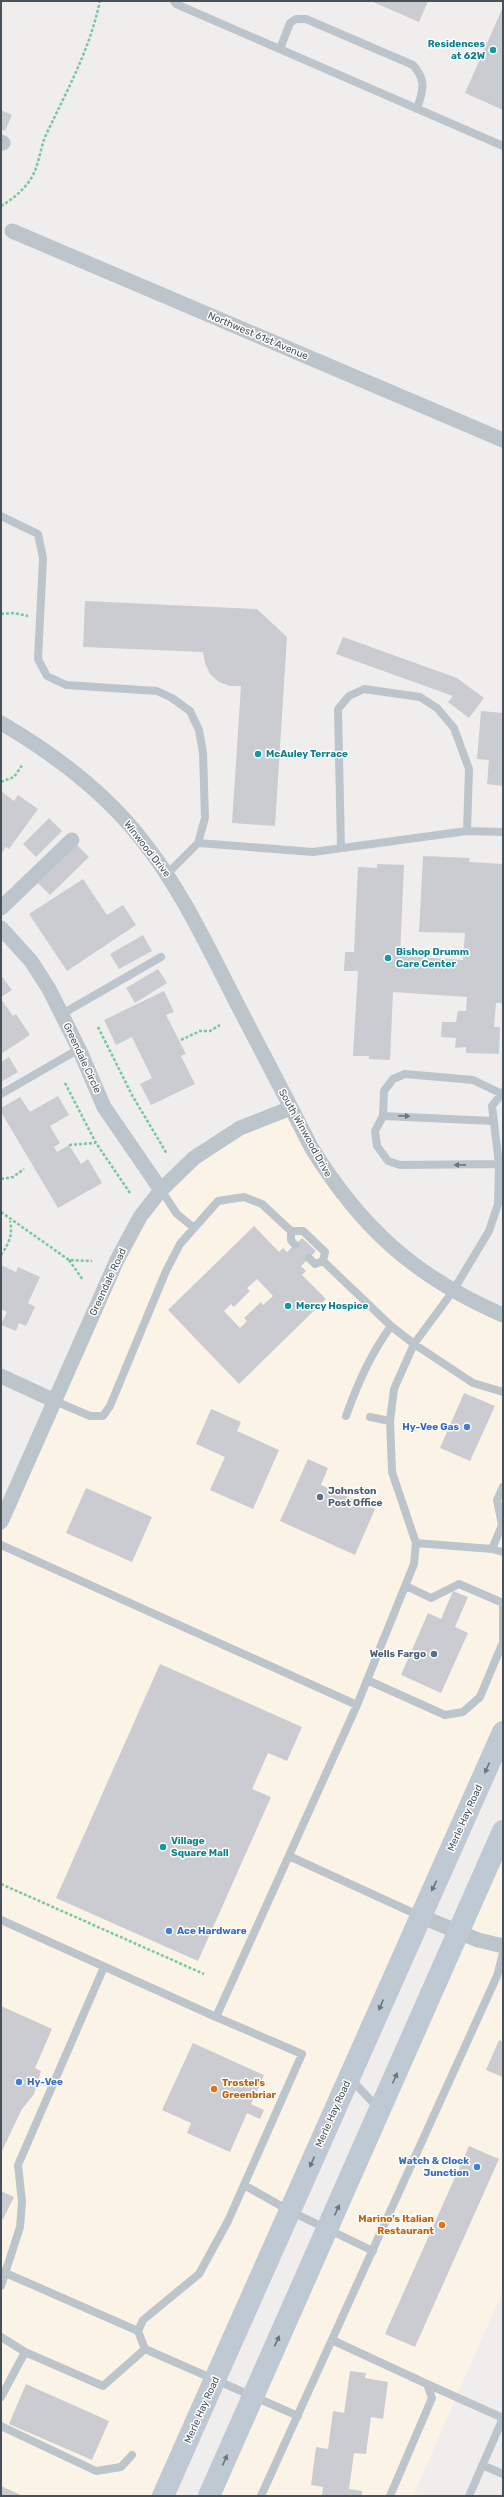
<svg xmlns="http://www.w3.org/2000/svg" width="504" height="2497" font-family="Rubik,sans-serif">
	<style>
		.commercial { fill: #fbf4e6 }
		.building { fill: #caccd2; fill-rule: evenodd }
		.lines { fill: none; stroke-linecap: round; stroke-linejoin: round }
		.path { stroke: #76c89d; stroke-width: 2.5; stroke-dasharray: 3 2; stroke-linecap: butt }
		.lane { stroke: #bcc5cc; stroke-width: 8 }
		.street { stroke: #bcc5cc; stroke-width: 15 }
		.secondary { stroke: #bec9d3; stroke-width: 22 }
		.oneway { fill: #69747c }
		.oneway2 { fill: #6a757e }
		.culture-dot { fill: #0f9aa8; stroke: #fff; stroke-width: 1.5 }
		.shop-dot { fill: #3f7fe0; stroke: #fff; stroke-width: 1.5 }
		.service-dot { fill: #5c6f8a; stroke: #fff; stroke-width: 1.5 }
		.food-dot { fill: #e8710a; stroke: #fff; stroke-width: 1.5 }
		.labels { text-anchor: middle; dominant-baseline: central; stroke-width: 3; stroke-linejoin: round; paint-order: stroke }
		.culture-label { font-size: 10px; font-weight: bold; fill: #0d838f; stroke: #fff; text-anchor: start }
		.street-label { font-size: 10px; fill: #465159; stroke: #fff }
		.shop-label { font-size: 10px; font-weight: bold; fill: #366cbe; stroke: #fff; text-anchor: end }
		.service-label { font-size: 10px; font-weight: bold; fill: #4e5e75; stroke: #fff; text-anchor: start }
		.food-label { font-size: 10px; font-weight: bold; fill: #c56008; stroke: #fff; text-anchor: start }
	</style>
	<rect width="100%" height="100%" fill="#f0eded"/>
	<path class="commercial" d="M291 1108 381 1239 503 1315V1737L164 2496H1V1522L117 1260 194 1158Z
		M503 1829V2290L413 2496H209Z"/>
	<path class="building" d="M371 1H428L419 22Z
		M503 7V110L465 93Z
		M1 110 12 115 5 131 1 129Z
		M85 601 257 609 287 637 275 826 232 823 241 686H230L219 682 210 674 205 663 203 652 83 647Z
		M343 637 457 678 484 698 469 718 448 702 453 696 336 654Z
		M481 711 503 713V786L487 784 489 760 477 759Z
		M1 791 14 801 18 795 38 809 9 849 6 847 1 854Z
		M49 818 62 831 36 857 23 844Z
		M77 845 89 857 50 895 38 883Z
		M423 856 470 858 469 862 503 864V1003H496L494 1027H500L499 1054 466 1053V1047L455 1048 456 1038 441 1037 442 1022H456L458 1011H466L467 997 393 992 390 1060 369 1059V1056H353L358 971H344L345 952H354L358 867 377 868V864L404 865 400 956 463 960 465 933 419 932Z
		M83 879 107 915 123 905 136 925 67 971 29 914Z
		M143 935 152 951 119 969 110 954Z
		M158 969 167 983 135 1003 126 988Z
		M1 975 12 990 1 997Z
		M164 991 174 1012 166 1015 186 1054 181 1056 195 1084 151 1105 140 1084 152 1078 132 1037 116 1045 104 1020Z
		M1 999 13 1016 16 1014 30 1035 1 1054Z
		M9 1057 18 1072 1 1082V1062Z
		M58 1096 69 1115 50 1126 60 1143 54 1147 57 1152 69 1145 81 1164 88 1159 102 1183 58 1208 1 1112V1108L20 1097 30 1112Z
		M254 1226 279 1252 283 1248 287 1252 302 1238 316 1251 301 1266 306 1271 302 1275 326 1299 239 1384 168 1310ZM257 1279 273 1296 263 1305 261 1302 244 1318 247 1321 240 1328 224 1311 231 1304 234 1307 250 1291 247 1288Z
		M1 1265 16 1272 18 1267 40 1277 28 1303 35 1307 26 1326 19 1323 16 1331 1 1325 7 1312 1 1309Z
		M464 1393 495 1406 470 1461 440 1448Z
		M211 1409 241 1422 237 1431 279 1450 253 1509 210 1490 225 1457 196 1444Z
		M308 1459 328 1468 321 1485 375 1509 355 1555 280 1521Z
		M86 1488 152 1517 132 1562 66 1533Z
		M453 1591 468 1597 455 1627 468 1633 441 1693 401 1675 428 1613 441 1619Z
		M160 1664 302 1727 287 1761 268 1753 252 1789 271 1797 198 1961 56 1898Z
		M1 2006 52 2029 35 2068 41 2071 34 2094 22 2109 1 2153Z
		M499 2040 503 2042V2077L486 2070Z
		M193 2043 264 2075 251 2104 264 2110 260 2119 247 2113 230 2152 187 2133 191 2123 162 2110Z
		M469 2146 499 2159 415 2347 385 2334Z
		M1 2191 14 2197 3 2219 1 2218Z
		M350 2371 366 2373 365 2378 388 2382 383 2419 371 2417 366 2454 354 2453 349 2489 362 2491V2496H322L323 2487 311 2485 316 2447 328 2449 333 2411 344 2413Z
		M26 2384 109 2421 92 2460 9 2424Z
		M1 2486 23 2496H1Z"/>
	<g class="lines">
		<path class="path" d="M1 206C13 199 25 189 32 177 39 164 40 150 45 137 67 90 89 52 100 1
			M1 614 14 613 28 616
			M1 782 14 777 23 764
			M98 1027 132 1095 167 1154
			M181 1040 200 1031H210L220 1025
			M65 1083 96 1143 130 1193
			M69 1145 95 1143
			M1 1179 13 1177 24 1169
			M1 1212 69 1260 92 1261
			M1 1255C9 1243 13 1235 10 1221
			M69 1260 83 1280
			M1 1884 204 1974"/>
		<path class="lane" d="M174 1 176 4 503 146
			M280 49 290 23 296 19H306L413 65C427 81 423 90 417 109
			M1 516 38 534 43 558 38 659 47 676 66 685 157 691 172 698 190 711 199 730 203 753 205 818 198 843 167 874
			M467 831 503 832
			M198 843 313 852 467 831 469 769 454 728 437 708 420 697 364 689 349 696 338 709 341 848
			M62 1014 161 957
			M1 1094 79 1049
			M383 1116 384 1091 393 1079 405 1074 473 1080 500 1093
			M493 1121 383 1116 375 1131 377 1146 388 1161 400 1165 499 1164
			M161 1190 177 1214 193 1227
			M291 1231V1240L295 1245
			M309 1258 315 1264 323 1261
			M55 1401 90 1416H103L110 1406 166 1271 180 1244 218 1201 244 1197 262 1204 291 1231H303L325 1252 323 1261 391 1326 414 1344 473 1383 503 1392
			M346 1416C358 1383 370 1355 391 1326
			M370 1417 390 1421
			M416 1543 492 1549 502 1525 497 1500 503 1487
			M1 1545 357 1705
			M492 1549 503 1552
			M406 1586 431 1598 459 1584 503 1603
			M367 1680 445 1715 463 1712 480 1697 503 1642V1604
			M289 1856 420 1916
			M1 1920 216 2017 357 1705 414 1564 416 1543 392 1472 390 1421 394 1389 414 1344 453 1291 489 1231 498 1204 499 1164 492 1106 503 1092
			M350 2078 379 2109
			M244 2185 290 2211 373 2251
			M1 2271 138 2331 145 2349 298 2416
			M1 2286 20 2227 22 2202 18 2165 104 1967
			M138 2331 143 2320 199 2274 228 2221 302 2054 216 2017
			M1 2337 25 2352 103 2386 145 2349
			M332 2340 427 2384 432 2398 390 2496
			M427 2384 503 2418
			M1 2397 25 2352
			M1 2426 96 2471 121 2467 132 2455
			M482 2465 503 2474
			M261 2496 497 1976 503 1953
			M469 2496 503 2418"/>
		<path class="street" d="M1 142 3 143
			M12 231 503 440
			M1 723C54 754 104 791 142 840 178 885 203 937 229 988 256 1041 284 1093 311 1147 361 1228 415 1277 503 1315
			M1 908 72 840
			M1 928 31 961 49 989 79 1049 104 1107 161 1190
			M1 1376 55 1401
			M1 1522 117 1260 140 1217 161 1190 194 1158 240 1128 291 1108
			M420 1916 478 1940 503 1946"/>
		<path class="secondary" d="M163 2496 503 1732
			M209 2496 503 1831"/>
	</g>
	<defs><path id="oneway-solid" d="M-6-.8H1V-3.2L6.5 0L1 3.2V.8H-6Z"/></defs>
	<g class="oneway">
		<use href="#oneway-solid" transform="translate(404 1116) rotate(3)"/>
		<use href="#oneway-solid" transform="translate(460 1165) rotate(179)"/>
	</g>
	<g class="oneway2">
		<use href="#oneway-solid" transform="translate(487 1768) rotate(114)"/>
		<use href="#oneway-solid" transform="translate(434 1886) rotate(116)"/>
		<use href="#oneway-solid" transform="translate(381 2005) rotate(113)"/>
		<use href="#oneway-solid" transform="translate(395 2078) rotate(-66)"/>
		<use href="#oneway-solid" transform="translate(312 2162) rotate(114)"/>
		<use href="#oneway-solid" transform="translate(337 2210) rotate(-66)"/>
		<use href="#oneway-solid" transform="translate(277 2341) rotate(-65)"/>
		<use href="#oneway-solid" transform="translate(225 2460) rotate(-66)"/>
	</g>
	<g class="culture-dot">
		<circle cx="493" cy="50" r="4"/>
		<circle cx="258" cy="754" r="4"/>
		<circle cx="388" cy="958" r="4"/>
		<circle cx="288" cy="1306" r="4"/>
		<circle cx="163" cy="1847" r="4"/>
	</g>
	<g class="shop-dot">
		<circle cx="467" cy="1427" r="4"/>
		<circle cx="169" cy="1931" r="4"/>
		<circle cx="19" cy="2082" r="4"/>
		<circle cx="477" cy="2167" r="4"/>
	</g>
	<g class="service-dot">
		<circle cx="320" cy="1497" r="4"/>
		<circle cx="434" cy="1654" r="4"/>
	</g>
	<g class="food-dot">
		<circle cx="214" cy="2089" r="4"/>
		<circle cx="442" cy="2225" r="4"/>
	</g>
	<g class="labels">
		<g class="culture-label">
			<text x="485" y="44" text-anchor="end">Residences<tspan x="485" dy="12">at 62W</tspan></text>
			<text x="266" y="754">McAuley Terrace</text>
			<text x="396" y="952">Bishop Drumm<tspan x="396" dy="12">Care Center</tspan></text>
			<text x="296" y="1306">Mercy Hospice</text>
			<text x="171" y="1841">Village<tspan x="171" dy="12">Square Mall</tspan></text>
		</g>
		<g class="street-label">
			<text transform="translate(258 336) rotate(23)">Northwest 61st Avenue</text>
			<text transform="translate(147 849) rotate(52)">Winwood Drive</text>
			<text transform="translate(82 1058) rotate(65)">Greendale Circle</text>
			<text transform="translate(305 1133) rotate(61)">South Winwood Drive</text>
			<text transform="translate(108 1282) rotate(-65)">Greendale Road</text>
			<text transform="translate(465 1818) rotate(-66)">Merle Hay Road</text>
			<text transform="translate(333 2114) rotate(-66)">Merle Hay Road</text>
			<text transform="translate(202 2410) rotate(-66)">Merle Hay Road</text>
		</g>
		<g class="shop-label">
			<text x="459" y="1427">Hy-Vee Gas</text>
			<text x="177" y="1931" text-anchor="start">Ace Hardware</text>
			<text x="27" y="2082" text-anchor="start">Hy-Vee</text>
			<text x="469" y="2161">Watch &amp; Clock<tspan x="469" dy="12">Junction</tspan></text>
		</g>
		<g class="service-label">
			<text x="328" y="1491">Johnston<tspan x="328" dy="12">Post Office</tspan></text>
			<text x="426" y="1654" text-anchor="end">Wells Fargo</text>
		</g>
		<g class="food-label">
			<text x="222" y="2083">Trostel's<tspan x="222" dy="12">Greenbriar</tspan></text>
			<text x="434" y="2219" text-anchor="end">Marino's Italian<tspan x="434" dy="12">Restaurant</tspan></text>
		</g>
	</g>
	<rect width="504" height="2497" fill="none" stroke="#465159" stroke-width="4"/>
</svg>
